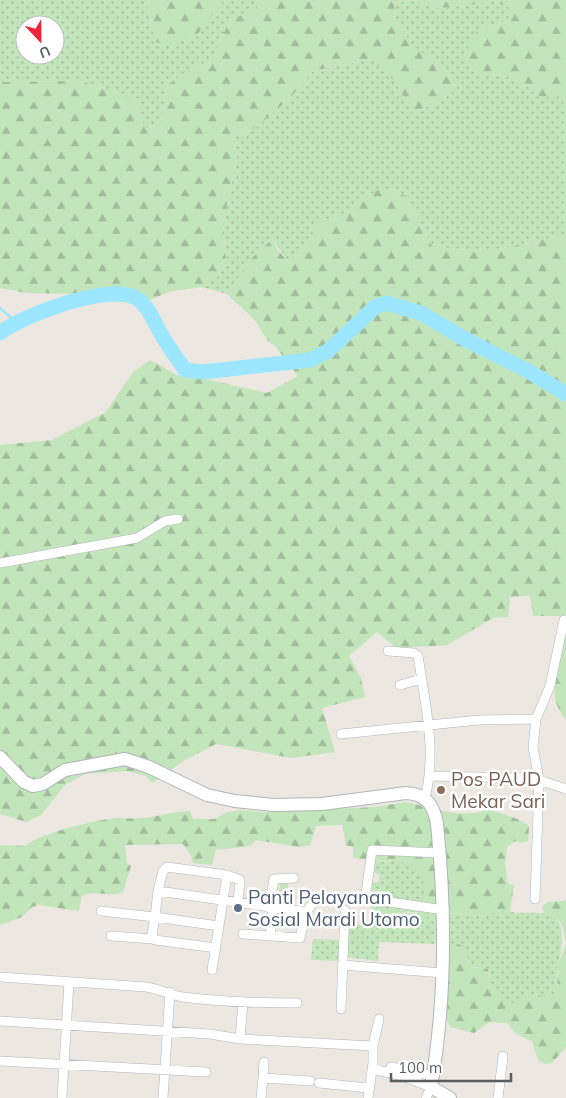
<svg xmlns="http://www.w3.org/2000/svg" width="566" height="1098" font-family="Mulish,sans-serif">
	<style>
		.grass { fill: url(#grass-dots); fill-rule: evenodd }
		.forest { fill: url(#forest-firs) }
		.park { fill: #c3e5bb }
		.lines { fill: none; stroke-linecap: round; stroke-linejoin: round }
		.stream { stroke: #9de6ff; stroke-width: 2.5 }
		.river { stroke: #9de6ff; stroke-width: 15 }
		.street-casing { stroke: #b1b5b8; stroke-width: 10 }
		.secondary-casing { stroke: #b0b5b8; stroke-width: 14 }
		.street { stroke: #fff; stroke-width: 9 }
		.secondary { stroke: #fff; stroke-width: 12 }
		.education-dot { fill: #8d6e63; stroke: #fff; stroke-width: 2 }
		.service-dot { fill: #5c6f8a; stroke: #fff; stroke-width: 2 }
		.labels { text-anchor: middle; dominant-baseline: central; stroke-width: 5; stroke-linejoin: round; paint-order: stroke }
		.education-label { font-size: 19px; fill: #785e54; stroke: #fff; text-anchor: start }
		.service-label { font-size: 19px; fill: #4e5e75; stroke: #fff; text-anchor: start }
	</style>
	<defs>
		<pattern id="grass-dots" width="8" height="8" patternUnits="userSpaceOnUse" patternTransform="scale(1.25)"><rect width="8" height="8" fill="#c3e5bb"/><path d="M2 2h.1M6 6h.1" fill="none" stroke="#a1bd9b" stroke-width="1.8" stroke-linecap="round"/></pattern>
		<pattern id="forest-firs" width="22" height="20" patternUnits="userSpaceOnUse" patternTransform="scale(1.25)"><rect width="22" height="20" fill="#c3e5bb"/><path d="M5 1l3.5 6h-7zM16 11l3.5 6h-7z" fill="#a1bd9b"/></pattern>
	</defs>
	<rect width="100%" height="100%" fill="#ece7e0"/>
	<path class="grass" d="M0 0H146L155 42 197 35 224 0H255L257 9 211 61 191 69 167 85 161 122 144 129 137 99 81 81 0 82ZM25 25H55V55H25Z
		M412 0 434 8 459 7 493 1 513 9 507 21 478 30 481 73 517 78 539 97 561 95 566 104V235L484 252 432 246 407 196 381 188 340 216 315 225 305 246 290 264 272 239 251 259 227 294 202 287 216 278 226 264 223 224 237 156 232 138 257 127 291 97 313 71 371 59 395 82 413 113 441 101 457 88 442 65 415 49 394 20 395 3Z
		M400 861C411 865 430 880 425 893L420 898V912H397L371 908 373 898 372 883 379 882 380 875 373 872V862Z
		M510 912C524 914 538 911 552 915 566 921 562 951 558 965 556 974 557 984 557 993L546 996 534 994 517 1003H501L489 980V973L478 967H471L467 957 447 946 448 914Z
		M432 913 440 914 435 944 379 942 378 961 345 957 344 961 311 960 313 939 344 940 347 923 371 925 374 918C394 931 412 922 432 913Z"/>
	<path class="forest" d="M146 0H224L197 35 170 45 155 42Z
		M255 0H409L395 3 394 20 415 48 442 65 457 88 441 101 413 113 395 82 371 59 313 71 291 97 257 127 232 138 237 156 223 224 226 264 216 278 202 287 168 292 148 301 116 302 81 294 27 293 0 288V82L81 81 137 99 145 129 161 122 167 85 191 69 211 61 230 20 257 9Z
		M412 0H566V104L561 95 539 97 517 78 481 73 462 58 478 30 507 21 512 9 493 1 459 7 434 8Z
		M381 188 407 196 432 246 484 252 566 235V616H533L530 596 510 597 508 617 493 618 447 645 396 648 377 632 349 656 361 678 365 697 322 708 335 752 291 758 216 744 185 760 153 783 145 776 128 771 85 774 65 785 41 815 26 822 0 814V445L52 440 106 412 133 372 150 360 177 375 201 378 267 393 298 376 276 347 267 340 254 319 227 294 251 259 272 239 277 249 290 264 305 246 315 225 340 216Z
		M566 627V719C543 696 560 655 566 627Z
		M406 802C435 808 461 820 489 809 503 815 517 816 529 826L528 841 522 843 515 841 507 847 505 863 508 883 514 886 510 912 478 914 433 913 421 922 384 924 372 915V908C387 906 403 916 419 912L420 898 425 893C428 887 424 884 421 879 409 861 394 859 373 862V860L353 858V847L346 845 342 825 316 826 310 845 300 847 256 840 250 846 216 850 212 865 193 863 191 855 183 844 125 845 127 863 131 866 123 892C109 898 95 889 82 896L79 911 39 905 32 907 22 917 0 925V845L26 846C36 834 99 819 117 818 126 818 135 819 144 818 160 816 175 811 190 811L193 819H214L228 812 240 810 263 812 333 809 375 807Z
		M566 899V942C563 925 562 916 544 914L542 907 547 902 563 901Z
		M450 943 461 945 471 967 488 969 489 980 501 1002 517 1003 530 994 546 996 557 993 558 965 566 944V1047L552 1063 545 1064 538 1060 532 1041 516 1034 507 1023 489 1022 474 1033 450 1027 443 1011 449 972 447 946Z"/>
	<path class="park" d="M280 883 288 884 287 899 278 898Z"/>
	<g class="lines">
		<path class="stream" d="M0 308 17 323"/>
		<path class="river" d="M0 333C23 315 114 280 139 300 150 309 153 320 160 332 167 345 176 357 185 370L203 372 310 360 328 351 375 307 386 303 421 313 461 337 530 372 566 394"/>
		<g class="street-casing">
			<path id="street" d="M0 563 137 538 165 521 178 519
				M388 651 414 653 418 656C425 702 437 752 425 798
				M400 685 421 679
				M341 734 479 720 536 719 550 686 564 620
				M430 776 525 778 539 780 566 789
				M158 891 163 871 167 867 227 875 240 880 238 904
				M535 899 539 780 533 747 536 719
				M365 900 372 850 440 853
				M269 908 274 879 294 878
				M101 911 155 917 152 935 155 940 216 948
				M219 926 155 917 158 891 306 912 314 902 324 898 383 901 444 910
				M243 934 300 938 306 912
				M111 936 153 939
				M270 936 273 909
				M342 965 443 973
				M212 970 227 875
				M0 977 146 987C159 989 170 995 183 997 221 1002 259 1003 297 1003
				M341 1009 345 910
				M0 1021 210 1034 240 1039 373 1046V1063L368 1098
				M240 1039 243 1002
				M373 1046 379 1019
				M0 1061 206 1072
				M391 1067 433 1076
				M372 1069 399 1075 431 1087 426 1098
				M263 1078 264 1062
				M319 1083 368 1088
				M62 1098 69 982
				M163 1098 170 992
				M261 1098 263 1078 310 1081
				M498 1098 503 1056"/>
		</g>
		<g class="secondary-casing">
			<path id="secondary" d="M0 757 24 782 33 786 43 784 65 770 125 759 149 767 207 795 235 801 274 805 322 804 406 793C426 794 434 805 437 824 446 912 446 1000 431 1087L450 1098"/>
		</g>
		<use href="#street" class="street"/>
		<use href="#secondary" class="secondary"/>
	</g>
	<circle class="education-dot" cx="441" cy="790" r="5"/>
	<circle class="service-dot" cx="238" cy="908" r="5"/>
	<g class="labels">
		<g class="education-label">
			<text x="451" y="779">Pos PAUD<tspan x="451" dy="22">Mekar Sari</tspan></text>
		</g>
		<g class="service-label">
			<text x="248" y="897">Panti Pelayanan<tspan x="248" dy="22">Sosial Mardi Utomo</tspan></text>
		</g>
	</g>
	<g transform="translate(40 40) rotate(158)"><circle r="24" fill="#ffffff" stroke="#bdbfc0"/>
	<path d="M0-4L9 19L0 12L-9 19Z" fill="#ee243a"/>
	<text y="-8" font-size="14" font-weight="bold" text-anchor="middle" fill="#595e61">U</text>
	</g>
	<path d="M391 1073v8h120v-8" fill="none" stroke="#595e61" stroke-width="2.5"/>
	<text x="398" y="1073" font-size="15" fill="#595e61" stroke="#ffffff" stroke-width="4" paint-order="stroke">100 m</text>
</svg>
